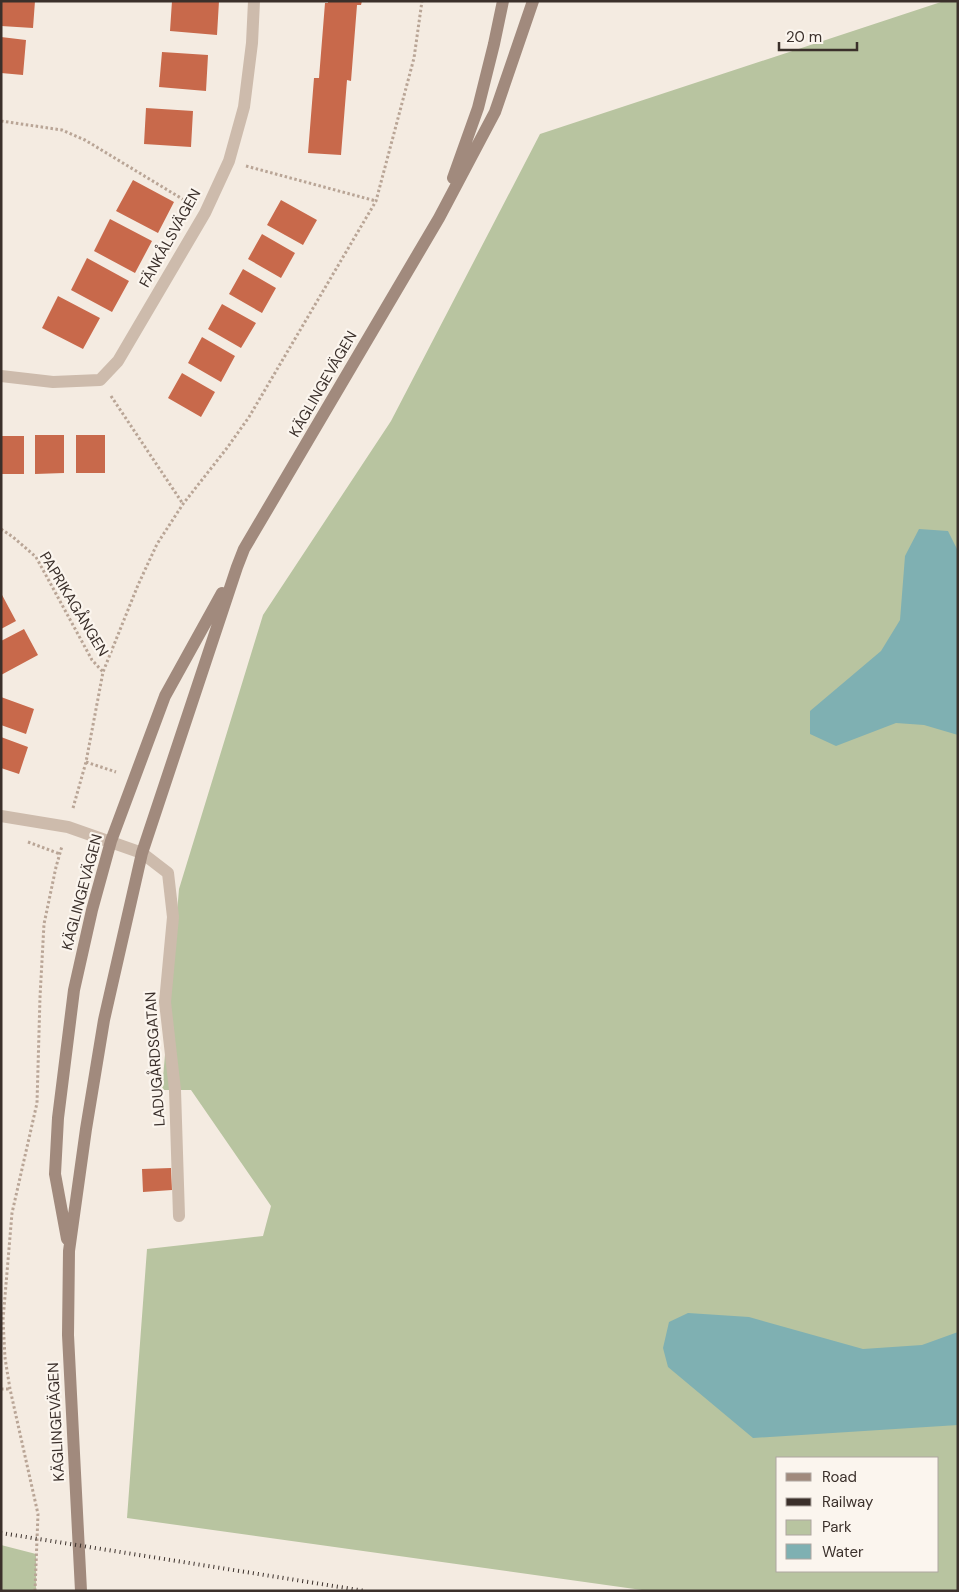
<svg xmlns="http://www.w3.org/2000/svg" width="959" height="1592" font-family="'DM Sans',sans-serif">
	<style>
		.green { fill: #b8c4a0; fill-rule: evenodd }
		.water { fill: #7fb0b2 }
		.building { fill: #c8694b }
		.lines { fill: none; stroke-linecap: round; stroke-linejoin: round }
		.path { stroke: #b9a596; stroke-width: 3; stroke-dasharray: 2.5 2.5; stroke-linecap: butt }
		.lane { stroke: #cdbbac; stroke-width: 12 }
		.street { stroke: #cdbbac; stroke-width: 12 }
		.secondary { stroke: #a18a7d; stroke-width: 12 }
		.rail { stroke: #3b302b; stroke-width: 4; stroke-dasharray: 1 4; stroke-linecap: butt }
		.labels { text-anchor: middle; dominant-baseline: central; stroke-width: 4.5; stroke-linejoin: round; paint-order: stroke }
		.street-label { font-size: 15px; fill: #3b302b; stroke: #fbf5ee }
	</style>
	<rect width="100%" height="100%" fill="#f4ebe1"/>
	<path class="green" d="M944 1H958V1591H649L127 1518 147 1249 263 1236 271 1206 191 1090H162L179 889 263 615 391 421 540 134ZM778 1458H938V1571H778Z
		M1 1545 36 1554V1591H1Z"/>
	<path class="water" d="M919 529 948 531 958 551V735L924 725 896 723 836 746 810 734V711L881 651 900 620 905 556Z
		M688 1313 749 1317 863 1349 922 1345 958 1332V1425L753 1438 668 1367 663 1348 669 1322Z"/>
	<path class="building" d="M1 1H35L33 28 1 26Z
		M172 1H219L217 35 170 31Z
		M328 1H362L361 5H357L351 81 347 80 341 155 308 153 314 78H319L325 3H328Z
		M1 37 26 40 23 75 1 73Z
		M162 52 208 55 206 91 159 87Z
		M146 108 193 111 191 147 144 144Z
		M133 180 174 202 158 233 116 211Z
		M281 200 317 220 303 245 267 225Z
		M110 219 152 241 135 273 94 251Z
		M262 234 295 253 281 278 248 259Z
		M87 258 129 281 112 312 71 290Z
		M243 269 276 288 262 313 229 294Z
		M58 296 100 318 83 349 42 328Z
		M222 304 256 323 241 348 208 329Z
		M202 337 235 356 221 382 188 363Z
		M182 373 215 392 201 417 168 398Z
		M35 435H64V473L35 474Z
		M76 435H105V473H76Z
		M1 436H24V474H1Z
		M1 593 16 621 1 629Z
		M24 629 38 655 1 675V641Z
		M1 697 34 709 26 734 1 725Z
		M1 737 28 747 19 774 1 768Z
		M171 1168 172 1190 143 1192 142 1169Z"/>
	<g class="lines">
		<path class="path" d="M1 121 62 130 85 140 189 203
			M246 166 376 201
			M111 396 183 504
			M1 529 13 537 36 557 92 660 103 672
			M86 762 116 772
			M73 808 86 762 103 672 138 585 157 544 183 504 227 448 249 417 376 201 414 58 422 1
			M28 842 60 854
			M1 1389H10
			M35 1591 38 1514 10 1389 5 1358 3 1320 12 1213 37 1103 40 997 44 924 56 867 62 846"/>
		<path class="lane" d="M142 853 168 873 173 917 165 1002 175 1090 179 1216"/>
		<path class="street" d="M1 376 53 382 100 380 118 361 205 213 229 161 244 107 252 43 254 1
			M1 816 68 827 142 853"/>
		<path class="secondary" d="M453 178 478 108 494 44 503 1
			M67 1239 55 1174 58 1118 74 990 92 910 111 841 165 696 222 593
			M81 1591 68 1335 69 1251 86 1129 104 1020 142 853 237 567 244 549 439 218 495 112 533 1"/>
		<path class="rail" d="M1 1533 365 1591"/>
	</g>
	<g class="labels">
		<g class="street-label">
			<text transform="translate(170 238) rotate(-61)">FÄNKÅLSVÄGEN</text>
			<text transform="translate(323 384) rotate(-60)">KÄGLINGEVÄGEN</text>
			<text transform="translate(74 604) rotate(59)">PAPRIKAGÅNGEN</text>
			<text transform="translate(82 892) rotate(-75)">KÄGLINGEVÄGEN</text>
			<text transform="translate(155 1059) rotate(-94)">LADUGÅRDSGATAN</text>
			<text transform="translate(56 1422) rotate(-93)">KÄGLINGEVÄGEN</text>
		</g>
	</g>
	<rect width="959" height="1592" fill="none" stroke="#3b302b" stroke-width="5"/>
	<rect x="776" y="1457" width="162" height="115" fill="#fbf5ee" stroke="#aea6a0"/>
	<rect x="786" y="1473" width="25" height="8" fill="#a18a7d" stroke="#aea6a0"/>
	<text x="822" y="1482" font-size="15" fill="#3b302b">Road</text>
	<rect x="786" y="1498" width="25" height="8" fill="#3b302b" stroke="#aea6a0"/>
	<text x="822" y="1507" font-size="15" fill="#3b302b">Railway</text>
	<rect x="786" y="1520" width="25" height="15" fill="#b8c4a0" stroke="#aea6a0"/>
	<text x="822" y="1532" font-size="15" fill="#3b302b">Park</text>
	<rect x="786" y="1544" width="25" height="15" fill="#7fb0b2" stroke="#aea6a0"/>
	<text x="822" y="1557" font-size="15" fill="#3b302b">Water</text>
	<path d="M779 42v8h78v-8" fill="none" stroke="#3b302b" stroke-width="2.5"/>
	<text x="786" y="42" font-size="15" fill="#3b302b" stroke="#fbf5ee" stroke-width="4" paint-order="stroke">20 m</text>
</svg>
